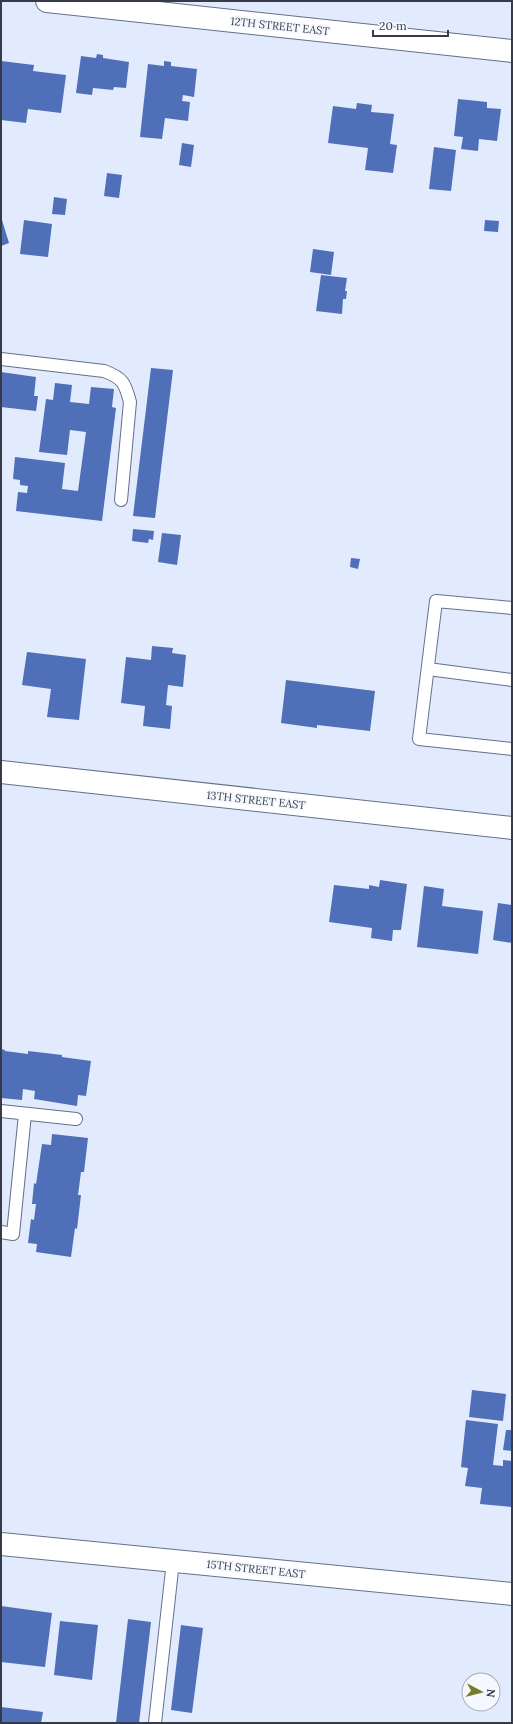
<svg xmlns="http://www.w3.org/2000/svg" width="513" height="1724" font-family="Lora,serif">
	<style>
		.building { fill: #4f6fb9 }
		.lines { fill: none; stroke-linecap: round; stroke-linejoin: round }
		.lane-casing { stroke: #64708a; stroke-width: 14 }
		.street-casing { stroke: #64708a; stroke-width: 24 }
		.lane { stroke: #fff; stroke-width: 12 }
		.street { stroke: #fff; stroke-width: 22 }
		.labels { text-anchor: middle; dominant-baseline: central; stroke-width: 4; stroke-linejoin: round; paint-order: stroke }
		.street-label { font-size: 11px; fill: #363b47; stroke: #f5f8fe }
	</style>
	<rect width="100%" height="100%" fill="#e2ebfd"/>
	<path class="building" d="M97 54 103 55V58L129 62 126 88 114 87 113 90 93 88 92 95 76 93 81 56 96 58Z
		M1 61 34 65 33 71 66 75 61 113 28 109 26 123 1 120Z
		M164 61 171 62V66L197 69 194 97 183 95 182 101 190 102 188 121 165 118 162 139 140 137 148 64 164 66Z
		M458 99 487 102V108L501 109 497 141 479 139 478 151 461 149 463 137 454 136Z
		M357 103 372 105 371 112 394 114 390 144 397 145 393 173 365 170 368 148 328 143 333 106 356 109Z
		M182 143 194 145 191 167 179 165Z
		M434 147 456 150 451 191 429 189Z
		M107 173 122 175 119 198 104 196Z
		M54 197 67 199 65 215 52 214Z
		M1 220H2L9 243 1 246Z
		M24 220 52 224 48 257 20 254Z
		M485 220 499 221 498 232 484 231Z
		M313 249 334 252 331 275 310 272Z
		M321 275 347 278 345 291H347L346 299H343L342 314 316 311Z
		M151 368 173 370 155 518 133 516Z
		M1 372 36 377 34 396H38L36 411 1 407Z
		M55 383 72 385 70 402 89 404 91 387 114 389 112 407 116 408 102 521 16 511 18 492 27 493 28 486 20 485V480L13 479 15 457 65 463 62 489 78 491 86 432 70 430 67 455 39 452 46 399 53 400Z
		M133 529 154 531 153 540 149 539 148 543 132 541Z
		M162 533 181 535 177 565 158 562Z
		M351 558 360 559 358 569 350 567Z
		M152 646 173 648 172 653 186 655 183 687 168 685 166 705 172 706 170 729 143 726 145 706 121 703 126 657 151 660Z
		M27 652 86 659 79 720 47 717 51 689 22 685Z
		M286 680 375 691 370 731 317 725V728L281 723Z
		M380 880 407 884 401 930H393L392 941 371 938 372 928 329 922 334 885 369 889V885L379 887Z
		M424 886 444 889 442 906 483 911 478 954 417 947Z
		M498 903 512 905V943L493 940Z
		M1 1049 5 1050V1051L28 1054V1051L62 1055V1057L91 1061 86 1096 78 1095 77 1106 34 1099 35 1091 23 1089 22 1100 1 1098Z
		M52 1134 88 1138 84 1172H81L78 1195H81L77 1229 75 1228 71 1257 36 1252 37 1244 28 1243 31 1219 34 1220 36 1204H32L34 1183 36 1184 42 1144 51 1145Z
		M472 1390 506 1394 503 1421 469 1417Z
		M466 1420 498 1424 493 1465 503 1466V1460L512 1461V1507L480 1504 482 1488 465 1486 468 1468 461 1467Z
		M506 1430H512V1451L503 1450Z
		M1 1606 52 1613 45 1667 1 1662Z
		M128 1619 151 1622 139 1723H116Z
		M60 1621 98 1625 92 1680 54 1675Z
		M181 1625 203 1628 192 1713 171 1710Z
		M1 1707 43 1712 41 1723H1Z"/>
	<g class="lines">
		<g class="lane-casing">
			<path id="lane" d="M1 359 104 371C123 378 125 383 130 402L121 500
				M512 608 436 601 419 739 512 749
				M428 669 512 680
				M1 1111 76 1119
				M1 1232 13 1234 25 1114
				M155 1723 173 1561"/>
		</g>
		<g class="street-casing">
			<path id="street" d="M47 1 512 51
				M1 772 512 828
				M1 1544 512 1594"/>
		</g>
		<use href="#lane" class="lane"/>
		<use href="#street" class="street"/>
	</g>
	<g class="labels">
		<g class="street-label">
			<text transform="translate(280 26) rotate(6)">12TH STREET EAST</text>
			<text transform="translate(256 800) rotate(6)">13TH STREET EAST</text>
			<text transform="translate(256 1569) rotate(6)">15TH STREET EAST</text>
		</g>
	</g>
	<rect width="513" height="1724" fill="none" stroke="#363b47" stroke-width="4"/>
	<g transform="translate(481 1692) rotate(97)"><circle r="19" fill="#f5f8fe" stroke="#a9acb5"/>
	<path d="M0-3L7 15L0 10L-7 15Z" fill="#767e29"/>
	<text y="-6" font-size="11" font-weight="bold" text-anchor="middle" fill="#363b47">N</text>
	</g>
	<path d="M373 30v6h75v-6" fill="none" stroke="#363b47" stroke-width="2"/>
	<text x="379" y="30" font-size="12" fill="#363b47" stroke="#f5f8fe" stroke-width="3" paint-order="stroke">20 m</text>
</svg>
